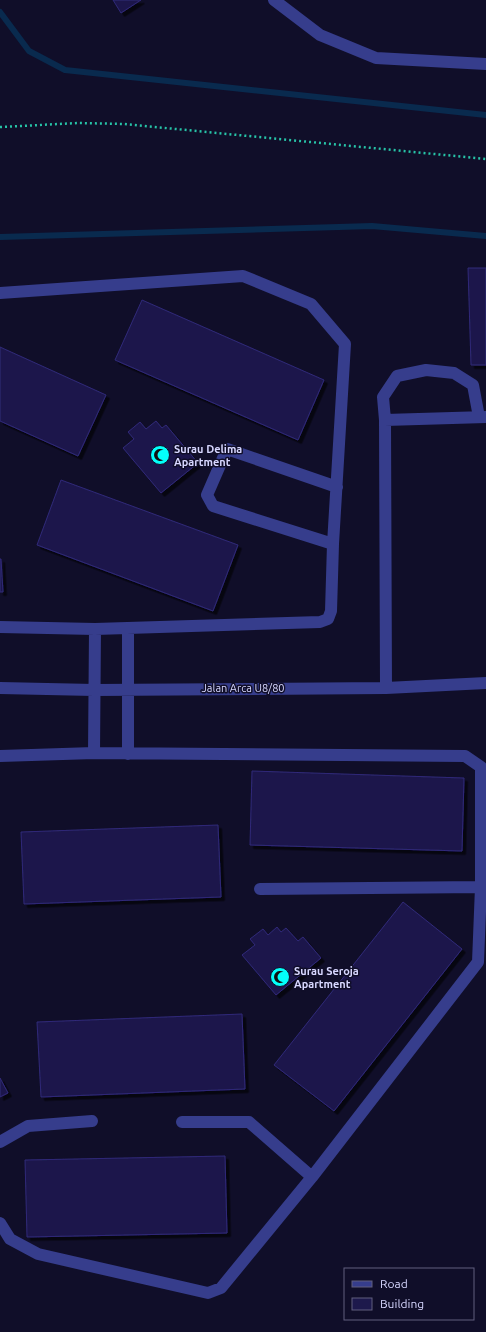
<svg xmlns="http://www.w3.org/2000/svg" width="486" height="1332" font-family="Ubuntu,sans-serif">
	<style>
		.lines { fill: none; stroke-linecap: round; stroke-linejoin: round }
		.stream { stroke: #092a4e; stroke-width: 6 }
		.building { fill: #1d194c; stroke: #302979; filter: url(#shadow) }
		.path { stroke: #27c3a7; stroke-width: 2.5; stroke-dasharray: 2 3; stroke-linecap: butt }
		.minor { stroke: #363d8c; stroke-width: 12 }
		.labels { text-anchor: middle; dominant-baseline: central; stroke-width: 3; stroke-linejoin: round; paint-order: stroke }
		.poi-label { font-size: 11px; font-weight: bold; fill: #d7d7ff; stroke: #100e29; text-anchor: start }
		.street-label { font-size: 11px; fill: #d7d7ff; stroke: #100e29 }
	</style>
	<defs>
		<filter id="shadow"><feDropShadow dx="3.5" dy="3.5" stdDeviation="0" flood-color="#0009"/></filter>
	</defs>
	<rect width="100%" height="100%" fill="#100e29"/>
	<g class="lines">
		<path class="stream" d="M0 12 29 51 65 70 486 115
			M0 237 372 226 486 236"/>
	</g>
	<path class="building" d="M113 0H141L121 13Z
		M468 268H486V365H471Z
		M142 300 324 380 298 440 115 360Z
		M0 347 106 395 78 456 0 421Z
		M156 421 162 428 166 425 198 463 161 493 123 448 134 439 128 432 140 422 146 429Z
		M61 480 238 545 213 611 37 545Z
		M0 559H1L3 592H0Z
		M252 771 464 778 462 851 250 845Z
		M218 825 221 897 24 904 21 832Z
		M403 902 462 949 334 1111 274 1065Z
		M277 927 281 932 286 928 298 941 303 937 321 958 276 995 242 955 255 945 250 939 263 929 268 935Z
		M242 1014 245 1089 41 1097 37 1022Z
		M0 1078 8 1093 0 1097Z
		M225 1156 227 1233 27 1237 25 1160Z"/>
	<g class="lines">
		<path class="path" d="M0 127 79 123 124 124 486 159"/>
		<path class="minor" d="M274 0 320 35 376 58 486 64
			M0 293 243 276 311 304 345 344 333 544 331 611 328 619 320 622 95 629 0 627
			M385 420 383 397 397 376 426 370 454 373 473 385 479 417
			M333 544 213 506 207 495 227 449 337 487
			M128 628V754
			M0 688 94 690 386 688 486 683
			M386 688 385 420 486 417
			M94 753 95 629
			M0 756 94 753 465 756 481 767V887L478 962 312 1177 221 1288 208 1293 38 1254 10 1239 0 1223
			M260 889 481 887
			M182 1122H249L312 1177
			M0 1142 28 1126 92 1121"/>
	</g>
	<defs>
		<g id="mosque-disc" transform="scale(1)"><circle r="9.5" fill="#03fffa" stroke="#100e29"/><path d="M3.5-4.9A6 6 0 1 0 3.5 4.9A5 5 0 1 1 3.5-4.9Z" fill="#111"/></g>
	</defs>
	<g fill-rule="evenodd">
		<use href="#mosque-disc" x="160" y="455"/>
		<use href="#mosque-disc" x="280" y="977"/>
	</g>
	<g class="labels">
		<g class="poi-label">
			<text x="174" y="449">Surau Delima<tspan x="174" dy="13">Apartment</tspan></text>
			<text x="294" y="971">Surau Seroja<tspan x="294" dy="13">Apartment</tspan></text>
		</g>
		<g class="street-label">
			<text x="243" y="688">Jalan Arca U8/80</text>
		</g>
	</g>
	<rect x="344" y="1268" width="130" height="52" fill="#100e29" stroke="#605e7f"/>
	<rect x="352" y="1281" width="20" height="6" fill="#363d8c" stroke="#605e7f"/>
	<text x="380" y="1288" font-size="12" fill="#d7d7ff">Road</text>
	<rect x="352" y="1298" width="20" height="12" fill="#1d194c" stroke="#605e7f"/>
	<text x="380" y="1308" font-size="12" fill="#d7d7ff">Building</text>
</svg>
